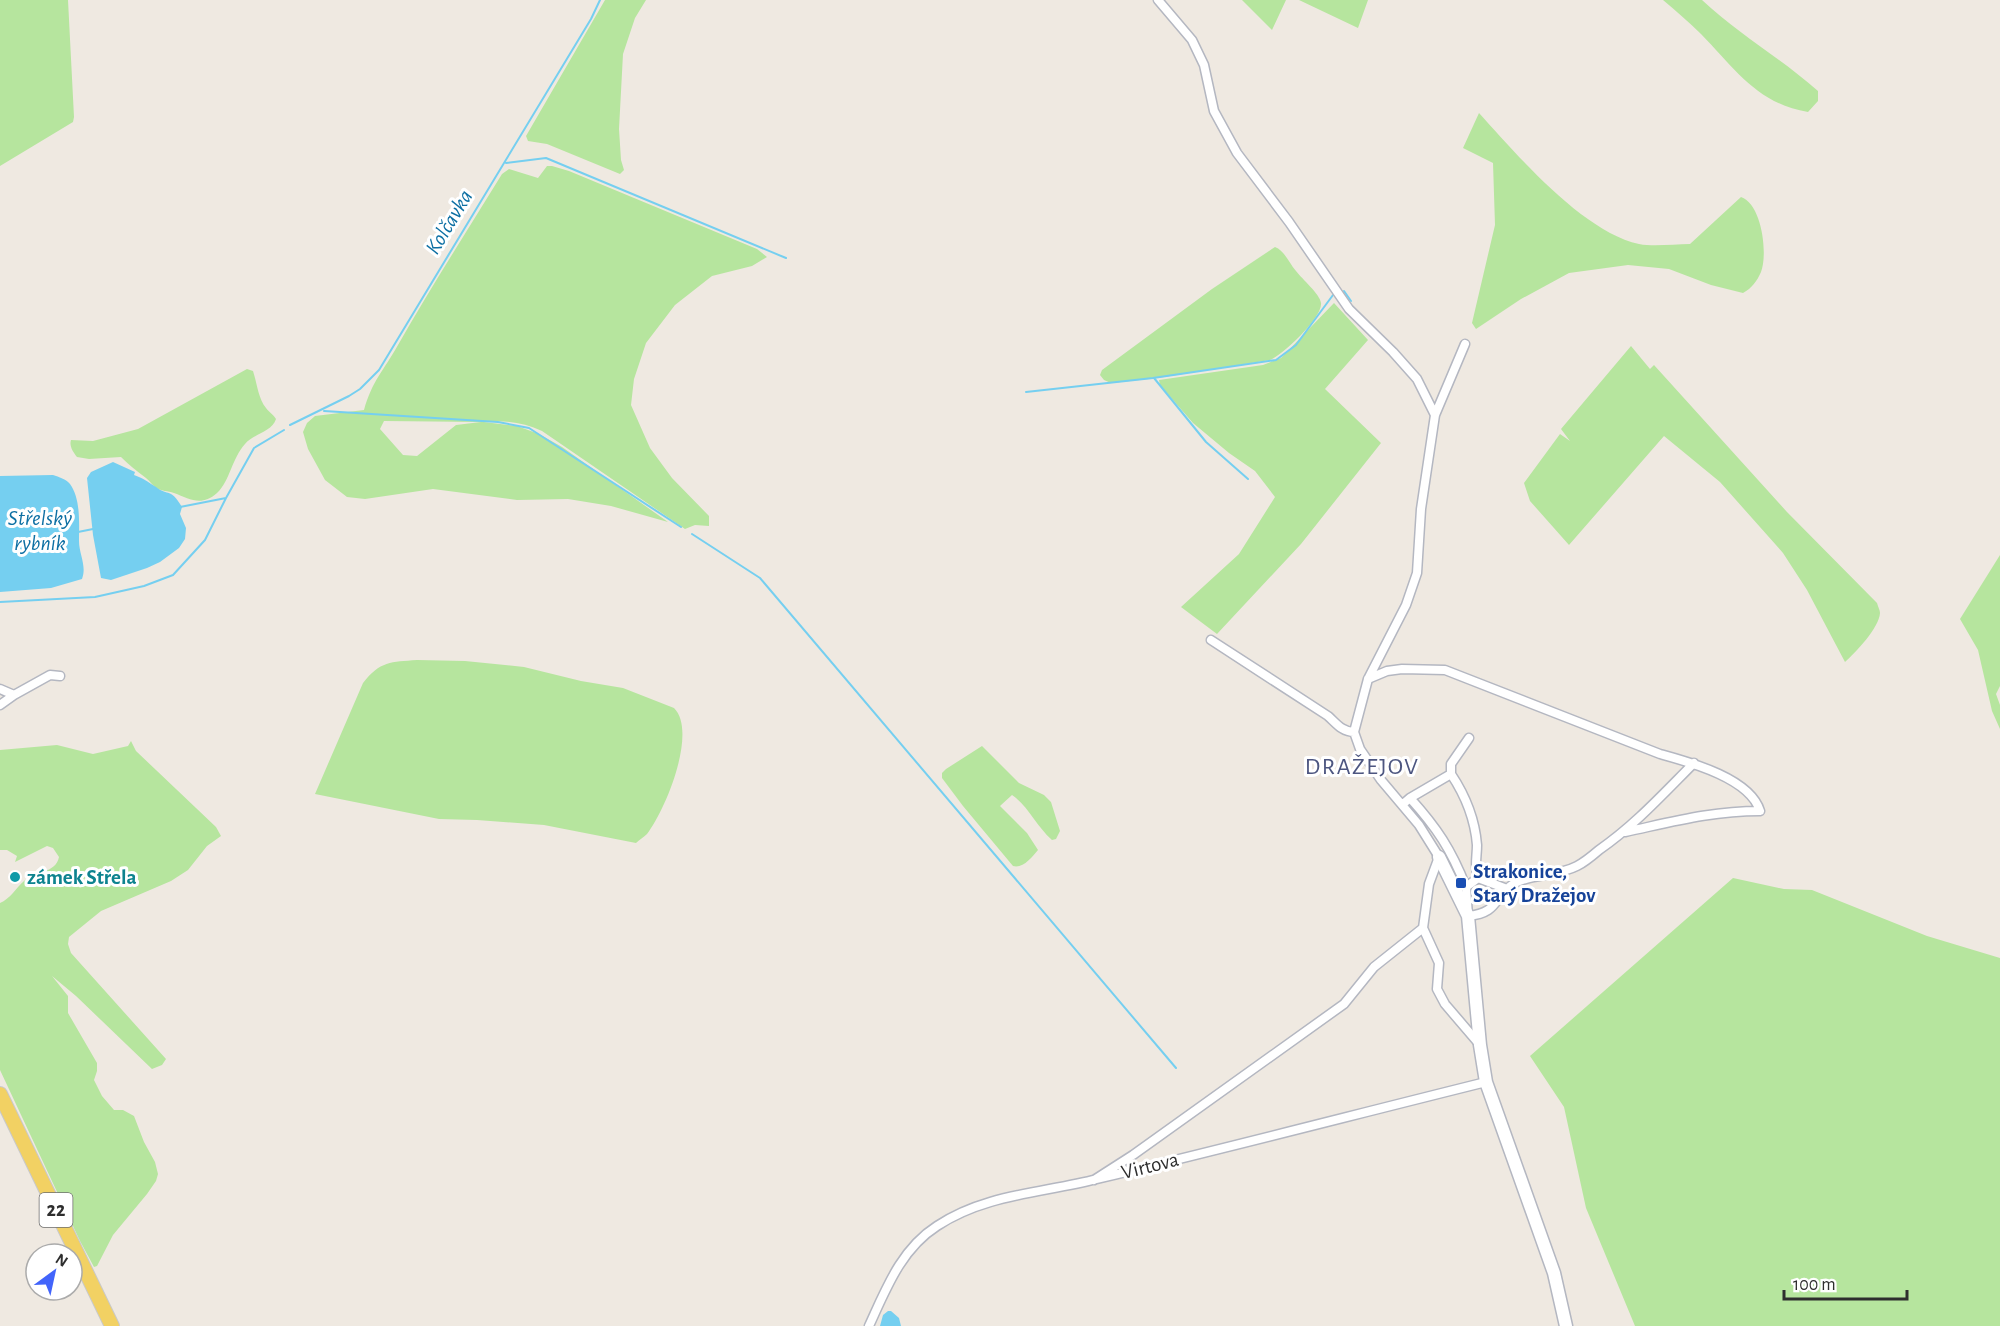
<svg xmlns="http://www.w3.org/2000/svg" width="2000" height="1326" font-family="'Alegreya Sans',sans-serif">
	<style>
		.green { fill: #b6e59e; fill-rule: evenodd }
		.water { fill: #75cff0 }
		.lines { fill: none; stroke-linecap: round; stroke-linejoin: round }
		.stream { stroke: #75cff0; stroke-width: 2 }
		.street-casing { stroke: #b4b7c1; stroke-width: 11 }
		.secondary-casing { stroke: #b4b7c1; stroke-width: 15 }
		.primary-casing { stroke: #c9c9c9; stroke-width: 16 }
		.street { stroke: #fff; stroke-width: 8 }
		.secondary { stroke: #fff; stroke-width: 12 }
		.primary { stroke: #f2d163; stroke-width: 14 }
		.culture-dot { fill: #0f9aa8; stroke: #fff; stroke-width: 2 }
		.transit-dot { fill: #1a4fb4; stroke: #fff; stroke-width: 2 }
		.labels { text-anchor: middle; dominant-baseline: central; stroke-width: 6; stroke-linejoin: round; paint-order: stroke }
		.shield { fill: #fff; stroke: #6d6d6d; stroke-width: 1.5 }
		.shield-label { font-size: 20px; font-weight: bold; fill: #2e2e2e }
		.transit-label { font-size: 21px; font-weight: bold; fill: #164399; stroke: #fff; text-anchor: start }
		.culture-label { font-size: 21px; font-weight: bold; fill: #0d838f; stroke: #fff; text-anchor: start }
		.street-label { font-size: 21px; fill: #2e2e2e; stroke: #fff }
		.water-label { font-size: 22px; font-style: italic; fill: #0d6fa3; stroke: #fff }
		.quarter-label { font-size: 24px; letter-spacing: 1.5px; fill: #4d5680; stroke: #fff }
	</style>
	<rect width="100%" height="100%" fill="#efe9e1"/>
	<path class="green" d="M0 0H68L74 117 73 122 0 166Z
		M605 0H646L635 18 623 54 619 129 621 160 624 170 620 174 547 144 528 141 526 136Z
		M1242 0H1286L1272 30Z
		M1299 0H1368L1358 28Z
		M1663 0H1702C1738 34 1781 58 1818 91V101L1808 112C1758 104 1735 69 1701 34 1689 22 1676 11 1663 0Z
		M1479 113C1517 155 1583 232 1639 244 1654 247 1674 244 1690 244L1741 197C1762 204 1768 254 1761 272 1757 281 1752 288 1743 293L1711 285 1669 269 1628 265 1569 273 1521 299 1476 329 1472 323 1495 225 1493 163 1463 148Z
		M547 166H552L569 171 757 249 767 257 752 266 712 276 675 305 646 343 634 379 631 405 650 448 672 478 709 516V526L695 525 685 529 542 431C523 422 503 420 484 422L517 426 539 434 562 447 668 522 611 506 568 499 517 500 433 489 365 499 347 497 325 480 308 449 303 432 307 423 315 416 364 410C372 381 384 370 398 345 431 287 467 231 502 174L509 169 538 178ZM384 421 481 422 456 425 417 456 403 455 380 429Z
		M1275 247C1285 251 1289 263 1296 271 1302 279 1320 294 1321 303 1323 317 1283 355 1270 360L1158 378 1111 383 1104 380 1100 375 1102 370 1212 289Z
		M1334 303 1368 340 1325 389 1381 443 1301 544 1217 634 1181 607 1239 554 1275 497 1255 471 1229 453 1193 423 1160 385 1159 380 1263 365 1281 358Z
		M1631 346 1650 369 1654 365 1787 512 1877 603C1878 607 1880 610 1880 613 1879 628 1856 652 1845 662L1807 590 1783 553 1720 482 1664 436 1569 545 1530 501 1524 483 1560 434 1570 441 1561 429Z
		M247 369 253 371C257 383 258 398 266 408 269 412 273 414 276 419 272 432 253 434 245 444 232 458 230 481 217 493 201 507 190 499 174 493 168 491 161 491 156 488 152 485 150 481 146 478 137 471 129 465 121 457L89 459 77 457C73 452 69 446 71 440L93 441 138 429Z
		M2000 555V686L1996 694 2000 705V729L1992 711 1978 650 1960 619Z
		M417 660 465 661 524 667 581 681 623 688 674 708C698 732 665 811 647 834 644 837 639 840 636 843L544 825 477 820 439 819 315 794 363 683C380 661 391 662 417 660Z
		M131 741 136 751 216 827 221 836 207 846 188 870 171 881 101 911 69 937 68 944 71 953 166 1059 162 1065 152 1069 76 996 52 976 68 996V1013L97 1063V1071L94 1080 102 1096 114 1110H123L134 1116 144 1142 155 1162 158 1174 156 1181 147 1194 113 1235 97 1266 94 1267 80 1241 0 1070V903C10 899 16 888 24 881 35 872 56 873 59 857L53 848 47 846 15 862 17 856 7 850H0V750L57 745 93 754 128 746Z
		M982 746 1019 783 1044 795 1051 802 1060 831 1056 839 1052 840C1036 826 1029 807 1012 795L1000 806 1027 833 1038 850C1032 857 1023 869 1013 866L963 806 942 778V773L946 769Z
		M1733 878 1784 889 1812 890 1927 936 2000 958V1326H1635L1586 1208 1564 1107 1530 1056Z"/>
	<path class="water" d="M113 462 135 472 134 475C143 478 148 482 156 487 169 497 170 487 182 507L180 514 186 528 185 539 179 548 160 562 147 568 111 580 101 578 93 535 87 478 91 472Z
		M53 475C59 477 66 479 70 484 81 499 79 524 79 541 79 554 87 566 82 579L51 588 0 592V476Z
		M888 1311H891L899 1318 901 1326H880L883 1315Z"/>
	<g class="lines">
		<path class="stream" d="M506 163 546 158 786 258
			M1344 291 1351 301
			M1154 378 1206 442 1248 479
			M1026 392 1153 378 1276 360 1296 345 1333 295
			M324 411 498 422 529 428 681 527
			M290 425 349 396 360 389 379 370 591 19 600 0
			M180 507 226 498 254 448 284 430
			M78 532 93 529
			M692 534 760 578 1176 1068
			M0 602 95 597 144 586 173 575 205 540 226 498"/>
		<g class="street-casing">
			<path id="street" d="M1158 0 1192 40 1204 65 1214 111 1237 153 1289 222 1349 309 1393 352 1417 379 1435 415
				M1211 640 1328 716C1336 723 1342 732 1354 732
				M1368 679 1387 671 1402 669 1445 670 1660 754C1689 762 1750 778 1760 811 1711 811 1672 822 1625 832
				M0 689 14 695 50 675 60 676
				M0 705 14 695
				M1451 774V764L1469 738
				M1410 798C1437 828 1451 849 1466 887L1478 878 1507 889
				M1403 804 1410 798 1451 774C1465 795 1475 820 1477 845 1477 857 1474 867 1478 878
				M1466 887 1468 916C1500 913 1493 896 1515 883 1532 874 1558 876 1577 866 1585 862 1592 856 1599 850 1635 825 1663 794 1694 763
				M1423 928 1439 963 1437 989 1445 1004 1480 1045
				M1094 1180 1133 1155 1344 1004 1374 967 1423 928 1429 884 1439 857 1419 825 1381 780 1360 749 1354 732 1368 679 1406 605 1417 573 1421 509 1435 415 1465 344
				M869 1326C886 1289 901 1249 937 1226 985 1194 1043 1193 1097 1179 1227 1148 1357 1114 1486 1082"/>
		</g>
		<g class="secondary-casing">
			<path id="secondary" d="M1439 857 1468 916 1480 1045 1486 1082 1554 1273 1566 1326"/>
		</g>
		<g class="primary-casing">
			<path id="primary" d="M0 1094 112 1326"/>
		</g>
		<use href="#street" class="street"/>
		<use href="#secondary" class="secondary"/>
		<use href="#primary" class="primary"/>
	</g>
	<circle class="culture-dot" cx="15" cy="877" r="6"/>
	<rect class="transit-dot" x="1455" y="877" width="12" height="12" rx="3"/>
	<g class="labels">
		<rect class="shield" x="39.5" y="1193" width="33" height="34" rx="4.5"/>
		<g class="shield-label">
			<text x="56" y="1210">22</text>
		</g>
		<g class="transit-label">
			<text x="1473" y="871">Strakonice,<tspan x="1473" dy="24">Starý Dražejov</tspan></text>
		</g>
		<g class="culture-label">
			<text x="27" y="877">zámek Střela</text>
		</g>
		<g class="street-label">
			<text transform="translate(1150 1166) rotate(-14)">Virtova</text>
		</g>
		<g class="water-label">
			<text transform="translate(449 222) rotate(-59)">Kolčavka</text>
			<text x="40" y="518">Střelský<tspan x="40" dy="25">rybník</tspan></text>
		</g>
		<g class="quarter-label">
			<text x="1362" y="767">DRAŽEJOV</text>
		</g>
	</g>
	<g transform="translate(54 1272) rotate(33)"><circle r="28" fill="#ffffff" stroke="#ababab" stroke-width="1.5"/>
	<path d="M0-4.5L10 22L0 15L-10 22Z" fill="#4264fb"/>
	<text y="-9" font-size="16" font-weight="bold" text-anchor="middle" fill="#2e2e2e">N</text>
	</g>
	<path d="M1784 1290v9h123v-9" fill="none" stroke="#2e2e2e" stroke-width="3"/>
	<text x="1793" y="1290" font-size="18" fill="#2e2e2e" stroke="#ffffff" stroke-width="4.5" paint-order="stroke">100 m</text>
</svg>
